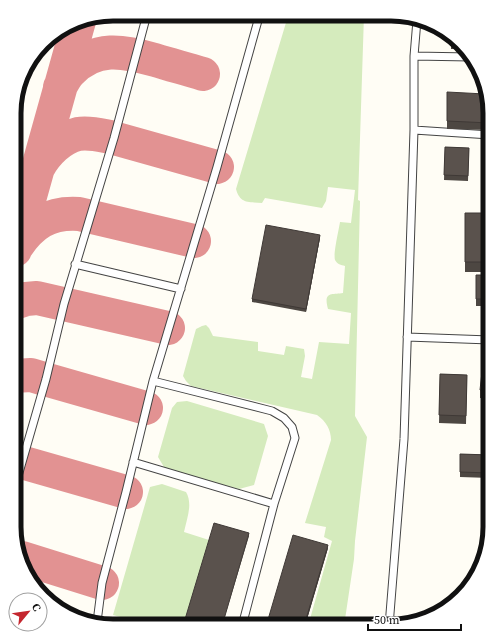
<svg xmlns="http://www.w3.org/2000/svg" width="504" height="640" font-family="'Source Serif 4',serif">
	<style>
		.green { fill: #d5ebbd }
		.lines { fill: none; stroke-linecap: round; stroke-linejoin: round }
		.taxiway { stroke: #e29292; stroke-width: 34 }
		.service-casing { stroke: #444; stroke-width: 9 }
		.service { stroke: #fff; stroke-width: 7 }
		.wall { fill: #4d4742 }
		.shaded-wall { fill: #3f3936 }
		.building { fill: #5a524d; stroke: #3f3936 }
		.rim { fill: none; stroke: #111; stroke-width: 5 }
	</style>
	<rect width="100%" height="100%" fill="#fffdf5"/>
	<path class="green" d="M364 15 358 200 360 201 355 416 367 437 355 541 354 559 344 626H308L332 541 324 537 326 527 305 523 331 440C331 430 326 421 317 415L191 386 186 381 183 376 196 329 202 326 206 325 209 328 213 336 258 342V351L284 355 286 346 304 349 305 356 301 377 312 379 319 342 349 344 351 313 328 309C323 291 332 295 343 293L345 266C341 265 337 264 335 260 333 254 339 229 340 222L351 223 355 190 328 187 326 201 322 208 265 198 262 203C249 202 240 204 236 189L288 16Z
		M36 53 15 129V100L27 64Z
		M187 401 264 424 268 436 254 485 239 489 167 470 164 467 158 457 172 408 177 402Z
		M162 484 186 492C193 504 187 518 184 532L209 540 184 626H153L113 615 150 487Z"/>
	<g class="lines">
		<path class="taxiway" d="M60 87C63 82 66 76 70 72 95 45 124 51 155 60 171 65 187 69 203 74
			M38 168C46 153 61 138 78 134 89 132 100 135 110 137L217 167
			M15 249C31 224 49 212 79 214L194 241
			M15 250 79 21
			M14 303 26 299 37 298 168 328
			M14 376 31 375 41 378 146 408
			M14 460 126 492
			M22 558 102 583"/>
		<g class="service-casing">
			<path id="service" d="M414 56 470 57
				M414 130 490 135
				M75 264 181 289
				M407 337 490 340
				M153 381 272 411 284 418 292 427 295 438 274 504
				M133 462 274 504 242 626
				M14 490 46 379 64 304 114 138 146 18
				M97 622 102 583 126 492 153 381 217 167 259 17
				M389 626 404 439 414 130V56L417 20"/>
		</g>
		<use href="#service" class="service"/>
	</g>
	<path class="wall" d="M451 37 463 49H451Z
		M447 92 490 113V130L447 129Z
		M445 147 469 148 468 181 444 180Z
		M465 213H490V272H465Z
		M320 238 306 312 252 302V299Z
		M476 275H490V306H476Z
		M490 373V399L480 398V390Z
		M440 374 467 375 466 424 439 423Z
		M460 454 490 455V478L460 477Z
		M328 548 305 626H267V623Z"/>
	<path class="shaded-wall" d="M320 235V238L306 312V309Z
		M249 533V536L222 626Z
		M328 545V548L305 626H304Z"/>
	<path class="building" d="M451 37 460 46H451Z
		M447 92 485 94 490 113V123L447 121Z
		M445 147 469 148 468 176 444 175Z
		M465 213H490V262H465Z
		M266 225 320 235 306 309 252 299Z
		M476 275H490V299H476Z
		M482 372 490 373V391L480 390Z
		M440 374 467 375 466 416 439 415Z
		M460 454 490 455V473L460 472Z
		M214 523 249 533 222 626H183Z
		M293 535 328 545 304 626H276L267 623Z
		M422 613 435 614 421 618Z"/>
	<path d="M0 0H504V640H0ZM113 21H391A92 92 0 0 1 483 113V527A92 92 0 0 1 391 619H113A92 92 0 0 1 21 527V113A92 92 0 0 1 113 21Z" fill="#fff" fill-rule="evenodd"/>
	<path class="rim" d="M113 21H391A92 92 0 0 1 483 113V527A92 92 0 0 1 391 619H113A92 92 0 0 1 21 527V113A92 92 0 0 1 113 21Z"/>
	<g transform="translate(28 612) rotate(61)"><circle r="19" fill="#ffffff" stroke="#a0a0a0"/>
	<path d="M0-3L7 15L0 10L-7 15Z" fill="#c4262e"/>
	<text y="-6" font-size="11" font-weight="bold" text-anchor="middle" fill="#111111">С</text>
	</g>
	<path d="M368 624v6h93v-6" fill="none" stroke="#111111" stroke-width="2"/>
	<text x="374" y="624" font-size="12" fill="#111111" stroke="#ffffff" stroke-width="3" paint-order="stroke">50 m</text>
</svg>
